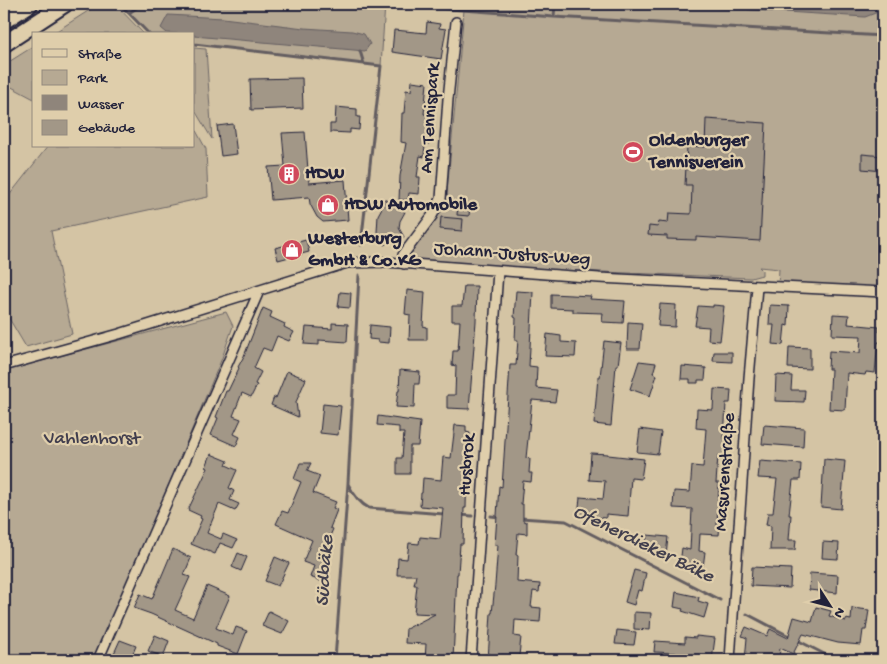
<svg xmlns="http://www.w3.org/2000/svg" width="887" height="664" font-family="'Gochi Hand',sans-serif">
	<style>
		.green { fill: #b6a993; stroke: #6c6667 }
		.water { fill: #8f857b; stroke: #635d61 }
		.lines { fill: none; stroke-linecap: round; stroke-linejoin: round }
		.stream { stroke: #635d61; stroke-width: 3 }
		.building { fill: #a29787; stroke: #22223b }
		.street-casing { stroke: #22223b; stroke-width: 12 }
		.highway-casing { stroke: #22223b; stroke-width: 19 }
		.street { stroke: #dfceab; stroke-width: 9 }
		.highway { stroke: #dfceab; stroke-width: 15 }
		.labels { text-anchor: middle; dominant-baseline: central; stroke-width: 4.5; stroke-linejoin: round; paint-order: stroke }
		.street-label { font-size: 19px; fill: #22223b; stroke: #dfceab }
		.poi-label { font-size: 19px; font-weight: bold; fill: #22223b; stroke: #dfceab; text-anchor: start }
		.park-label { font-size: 19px; fill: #403d4d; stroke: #dfceab }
		.water-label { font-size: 20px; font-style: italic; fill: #43404e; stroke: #dfceab }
	</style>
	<rect width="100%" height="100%" fill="#d4c4a4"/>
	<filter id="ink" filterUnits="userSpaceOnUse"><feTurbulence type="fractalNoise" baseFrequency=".02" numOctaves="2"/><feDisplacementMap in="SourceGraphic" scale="10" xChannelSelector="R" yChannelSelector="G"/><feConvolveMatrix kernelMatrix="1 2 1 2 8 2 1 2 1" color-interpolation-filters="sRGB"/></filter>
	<g filter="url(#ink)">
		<path class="green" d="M99 4H115L144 34H52Z
			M142 4H689L692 6 772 11 878 12 876 4H883V292L778 287 779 269 759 267 762 270V275L751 278 404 264 446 202 464 10 385 4 381 66 194 44V34H149L129 13Z
			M34 46V99L4 83V65Z
			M194 48 206 49 212 139 194 109Z
			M194 127 206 149 208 197 51 231 72 334 26 347 4 310V202L48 146H194Z
			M226 312 233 326 222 358 95 660H4V371Z"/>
		<path class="water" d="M689 4H876L878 12 865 17 691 6Z
			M168 15 223 18 304 28 352 31 364 34 370 44 365 51 194 36V34L167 33 161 28Z"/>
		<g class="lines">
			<path class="stream" d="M120 4 149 34
				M383 4 554 17 883 36
				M129 13 142 4
				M554 17 555 4
				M194 44 381 66 361 245
				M360 51 364 64
				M348 484C353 494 359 503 369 508L444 514
				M461 515 472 516
				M491 516 499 517
				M520 518 566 521 720 600
				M747 614 791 637
				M797 640 836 660
				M335 660 348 483 359 275"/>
		</g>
		<path class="building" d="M427 22 440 24 439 28 446 29 441 59 392 52 394 30 426 33Z
			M302 78 303 108 251 110 250 79Z
			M412 81 427 83 424 114 431 115 429 144H425L424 157 420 156 417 177H420L419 194 409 193 408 200H399L400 176 406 143 401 142 402 113H404L406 90 411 91Z
			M336 107 357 109V117H360L359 130 350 129V133L330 132V124H335Z
			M706 119 766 123 760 241 696 237V240L667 239V236L648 235 649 226 658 227 659 222 668 223 669 213 691 214 692 185H685L687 146 705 147Z
			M233 124 237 154 221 156 217 126Z
			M305 132 309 183 345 180 348 220 323 222 317 217 310 204 309 197 271 200 268 167 285 166 282 133Z
			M862 154 883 156V171L862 169Z
			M384 199 405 212 400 221 399 228 404 237 392 243 391 241 384 245 377 232 378 215 383 206Z
			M458 203H470L469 216 457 215Z
			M441 217 463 219 462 231 440 229Z
			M306 240 309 252 278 260 275 248Z
			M464 286H477L476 321 469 409 447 408V395H455L456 366 452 365 453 351H458L460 321H452V306H462Z
			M407 290 425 292 423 326 427 327V340H409L410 315 405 314Z
			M516 291 533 292 529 366 537 367 536 388 557 390 555 402 532 400 526 458 530 459 529 473H532L531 482 523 481 521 504H523V521L527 522V534L518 533 516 555H518L517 582 540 584 539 592 533 591 531 607 541 608 540 622 515 620 514 636 521 637 519 656 501 655V660H488L491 613H492L495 585 498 545H495L499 486 502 487 510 365H516L518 340H515L516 318 514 317Z
			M340 292 351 293 350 308 338 307Z
			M551 294 591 296 590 299 625 301 623 323 602 322 603 313 573 312V309L551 308Z
			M660 304 676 305 675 327 658 326Z
			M713 305 724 306 720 341 708 340 709 327 695 326 698 306 713 307Z
			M770 305 789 306 788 326 785 325 783 345 772 344 774 325H769Z
			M263 308 272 312 270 317 285 324 284 327 294 332 289 341 277 336 271 351 263 348 254 368 261 372 255 384 257 385 251 397 242 393 233 416 241 419 234 434 240 437 236 446 211 435 218 418 216 417 226 391H228L239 368 238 367 244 356Z
			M833 314 849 315 848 324 879 327V332H883V343L878 342 875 373 866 372 865 375 847 373 845 410 829 409 831 369H828L829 351 860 353 861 336 832 335Z
			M628 322 642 323 640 349H627Z
			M332 323 348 324 347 342 319 340V345L304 344 306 327 332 329Z
			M370 325 390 327 389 343 378 342V340L369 339Z
			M547 334 561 336V342L576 343 575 357 545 356Z
			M604 341 621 343 618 365H616L611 426 594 424 598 377H600Z
			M789 347 810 348V369L788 368Z
			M714 352H732V362L713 361Z
			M639 361 656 363 653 373 657 375 650 396 630 389Z
			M682 366 706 368 705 380H698V383H690V379H681Z
			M400 370 420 372 419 384H415L414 408 396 407 398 391H399Z
			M287 371 306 379 296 402 298 417 271 405 274 397 276 398Z
			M776 375 792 376 791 390H805L804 402 775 401Z
			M714 389 731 390 730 403H726L724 439H726L725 457 718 456 716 483H719L717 525H720L719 535 700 534 699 551 705 552 703 567 680 564 682 548 690 550 692 509 673 508 674 491 690 492 692 466 703 467 706 429 696 428 697 409 713 410Z
			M323 404 341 406 338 435 320 433Z
			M378 416 420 422 418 446H410V474H397V458H402L404 433H399V427L377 425Z
			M455 425 466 426V432L470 433 467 463 466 508H464L463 544H460L458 574H457L453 660H425L426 644 405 643 406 629 435 614 414 613 417 585H414L416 575H397L398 558 407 559 409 543 419 544 420 537 440 539 443 508 420 506 421 493H422L423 478 441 480 443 457 451 458Z
			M764 425 804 428 803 447 762 444Z
			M640 429 661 432 658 454 637 452Z
			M591 453 608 454V455L644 459 641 479 631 478 628 516 606 514V518L578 516 580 497 603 499 605 481 589 480Z
			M211 454 228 461 226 465 237 470 229 488 234 491 230 500 239 504 235 511 219 504 207 533 221 539 223 534 237 540 233 548 220 543 215 554 191 544 202 519 200 518 201 516 188 510 208 468 206 467Z
			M824 459 845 461 841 509 821 507Z
			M760 461 801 464 800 480H793L789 515H791L789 540H796L795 550H770L771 526 766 525 768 513H773L777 479 758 478Z
			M300 463H311L307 471 320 476 313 493 336 502 333 508 337 510 330 528 333 529 323 553 326 554 321 567 328 570 323 582 310 577 314 566 303 562 312 540 276 524 282 511 288 513 301 482 294 479Z
			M647 535 668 537 666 556 656 555 648 550 649 545 646 544Z
			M823 542 839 543 838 559 822 558Z
			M173 549 191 558 184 575 190 577 175 610 193 618 207 586 230 596 216 628 233 635 236 627 247 631 238 654 217 646V644L151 614 134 608 140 594 152 599Z
			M238 553 247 557 241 571 232 567Z
			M275 557 289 563 278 586 265 581Z
			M752 567 791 569 790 588 751 586Z
			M634 570 646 573 642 591 638 590 634 605 625 602Z
			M810 573 838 575 837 593 809 590Z
			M676 592 699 597 698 601 708 604 704 618 682 611 683 609 674 607Z
			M816 607 831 611 829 616 846 621V619L851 620 852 608 869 610 866 630H863L861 645 838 643 803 634 793 654 780 648 779 660H745L747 638 742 636 746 627 767 636 770 629 788 638 794 617 812 622Z
			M269 611 289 621 282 634 262 626Z
			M634 612 651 613 650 630 634 629Z
			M617 630 636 632 634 645 615 644Z
			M155 635 169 641 163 657 148 651Z
			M696 636 715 638 712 660H675L676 653 654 652 655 641 685 643V637L696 638Z
			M120 640 136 646 130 660H111Z"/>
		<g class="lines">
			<g class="street-casing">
				<path id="street" d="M404 264 403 255 432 216 441 199 448 99 456 22
					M4 366 119 334 347 263 386 262 599 278 883 292
					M98 660 259 291
					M471 660 498 271
					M730 660 749 378 757 287"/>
			</g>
			<g class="highway-casing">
				<path id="highway" d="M4 21 30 4
					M4 44 65 4"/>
			</g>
			<use href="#street" class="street"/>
			<use href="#highway" class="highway"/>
		</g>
	</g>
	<defs>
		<g id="stadium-disc" transform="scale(1.125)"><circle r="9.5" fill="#d1495b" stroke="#dfceab"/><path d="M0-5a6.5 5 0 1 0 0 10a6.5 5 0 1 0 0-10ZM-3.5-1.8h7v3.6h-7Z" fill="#fff"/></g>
		<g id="building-disc" transform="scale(1.125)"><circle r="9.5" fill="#d1495b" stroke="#dfceab"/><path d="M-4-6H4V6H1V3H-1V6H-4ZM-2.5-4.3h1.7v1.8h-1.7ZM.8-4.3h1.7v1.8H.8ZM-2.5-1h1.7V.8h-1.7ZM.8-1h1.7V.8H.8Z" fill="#fff"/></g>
		<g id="shop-disc" transform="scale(1.125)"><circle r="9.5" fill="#d1495b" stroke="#dfceab"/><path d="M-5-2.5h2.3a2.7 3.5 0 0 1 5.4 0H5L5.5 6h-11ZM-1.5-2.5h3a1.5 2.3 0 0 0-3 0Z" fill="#fff"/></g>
	</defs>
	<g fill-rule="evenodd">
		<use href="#stadium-disc" x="633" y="152"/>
		<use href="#building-disc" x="289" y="174"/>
		<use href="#shop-disc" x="328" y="205"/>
		<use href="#shop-disc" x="292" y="250"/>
	</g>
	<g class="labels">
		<g class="street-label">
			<text transform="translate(431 118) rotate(-86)">Am Tennispark</text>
			<text transform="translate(512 255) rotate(4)">Johann-Justus-Weg</text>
			<text transform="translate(468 465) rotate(-86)">Husbrok</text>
			<text transform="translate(726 472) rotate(-86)">Masurenstraße</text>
		</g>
		<g class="poi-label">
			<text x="649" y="141">Oldenburger<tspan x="649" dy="22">Tennisverein</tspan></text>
			<text x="305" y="174">HDW</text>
			<text x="344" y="205">HDW Automobile</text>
			<text x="308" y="239">Westerburg<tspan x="308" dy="22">GmbH &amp; Co.KG</tspan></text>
		</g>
		<g class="park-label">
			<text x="92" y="439">Vahlenhorst</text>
		</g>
		<g class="water-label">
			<text transform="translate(643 545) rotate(26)">Ofenerdieker Bäke</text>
			<text transform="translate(326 571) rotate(-86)">Südbäke</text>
		</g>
	</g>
	<rect width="887" height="664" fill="none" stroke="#dfceab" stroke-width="20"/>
	<rect x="10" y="10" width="867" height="644" fill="none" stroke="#22223b" stroke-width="2" filter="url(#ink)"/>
	<rect x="32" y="32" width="162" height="115" fill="#dfceab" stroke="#93897e"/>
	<rect x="42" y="49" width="25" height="8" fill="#dfceab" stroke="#93897e"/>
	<text x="78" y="58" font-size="15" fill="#22223b">Straße</text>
	<rect x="42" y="70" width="25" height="15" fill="#b6a993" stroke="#93897e"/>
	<text x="78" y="82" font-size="15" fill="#22223b">Park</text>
	<rect x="42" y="95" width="25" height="15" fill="#8f857b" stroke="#93897e"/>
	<text x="78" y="108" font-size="15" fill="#22223b">Wasser</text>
	<rect x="42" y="120" width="25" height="15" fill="#a29787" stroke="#93897e"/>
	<text x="78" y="132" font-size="15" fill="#22223b">Gebäude</text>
	<g transform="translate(830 606) rotate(126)" stroke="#dfceab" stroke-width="4" paint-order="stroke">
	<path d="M0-4L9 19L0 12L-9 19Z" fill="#22223b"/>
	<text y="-8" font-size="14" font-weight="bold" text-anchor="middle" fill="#22223b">N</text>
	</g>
</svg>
